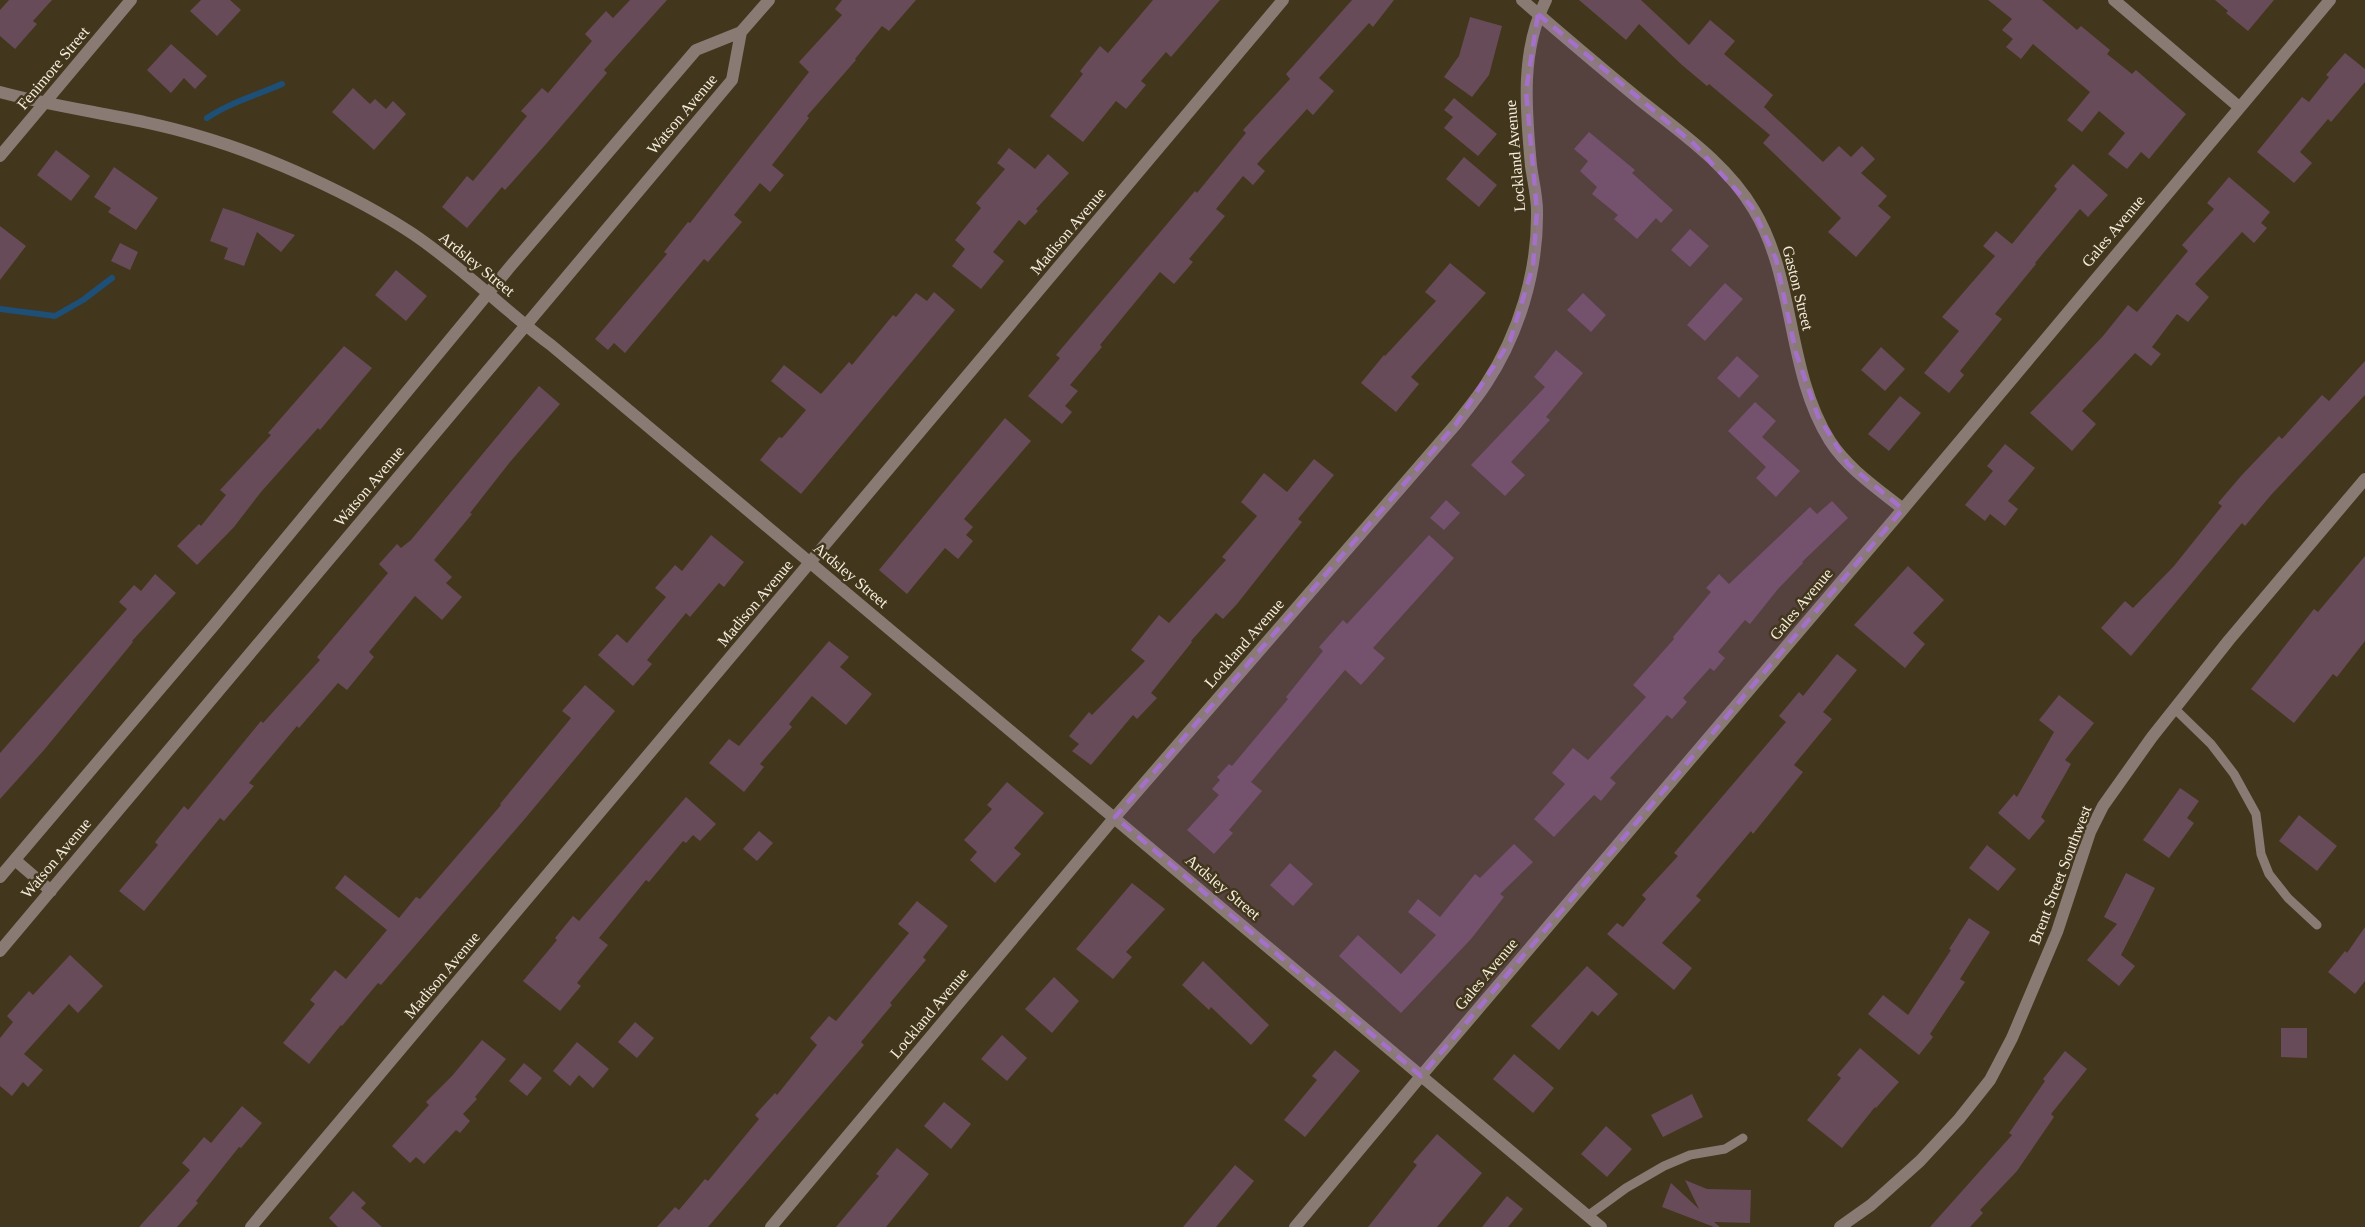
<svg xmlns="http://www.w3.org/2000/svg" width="2365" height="1227" font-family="'Times New Roman',serif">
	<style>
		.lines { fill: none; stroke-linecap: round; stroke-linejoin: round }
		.stream { stroke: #1d4f77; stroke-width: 6 }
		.building { fill: #684b58 }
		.lane { stroke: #897b74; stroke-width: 9 }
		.street { stroke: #897b74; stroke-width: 12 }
		.marked { fill: #a570ca; fill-opacity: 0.2; stroke: #a570ca; stroke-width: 4.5; stroke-dasharray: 12 8; stroke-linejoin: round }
		.labels { text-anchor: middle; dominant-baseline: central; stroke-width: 5; stroke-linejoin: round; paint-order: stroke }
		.street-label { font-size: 16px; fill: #f4eddd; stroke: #42361c }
	</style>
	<rect width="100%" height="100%" fill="#42361c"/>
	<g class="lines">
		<path class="stream" d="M207 118C231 102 257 95 282 84
			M0 309 55 316 83 300 112 278"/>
	</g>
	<path class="building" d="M9 0H52L33 21 37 24 15 49 0 36V10Z
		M201 0H230L241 10 217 36 190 11Z
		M630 0H667L604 70 607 73 546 144 505 190 502 187 467 228 442 207 467 176 473 181 527 116 521 111 542 88 548 93 592 41 585 34 606 11 613 18Z
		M842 0H916L889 31 882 26 855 59 856 60 807 116 809 118 772 165 784 175 770 192 760 183 734 215 742 222 708 262 704 259 625 353 614 343 608 350 595 339 667 254 664 252 688 222 690 223 809 72 799 62 842 15 835 9Z
		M1153 0H1220L1171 57 1166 52 1141 81 1146 85 1126 109 1116 101 1083 142 1050 116 1083 74 1080 71 1100 46 1108 53Z
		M1352 0H1394L1373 27 1369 23 1319 78 1334 91 1313 115 1307 109 1257 164 1265 171 1253 185 1243 176 1216 209 1225 216 1189 259 1193 262 1174 284 1160 272 1100 345 1102 347 1070 385 1078 391 1065 406 1072 412 1062 424 1028 396 1060 358 1056 355 1195 191 1197 193 1246 133 1243 130 1290 79 1286 74Z
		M1579 0H1641L1689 45 1710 20 1735 41 1724 54 1773 95 1764 107 1823 162 1839 146 1851 157 1862 146 1875 159 1861 173 1887 196 1878 206 1891 217 1856 257 1828 232 1841 218 1763 143 1770 135 1709 84 1707 86 1682 65 1639 24 1626 40Z
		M1988 0H2042L2077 30 2081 26 2110 50 2107 54 2132 74 2136 70 2186 114 2149 159 2141 152 2127 169 2108 154 2125 133 2099 111 2082 132 2067 120 2090 92 2033 44 2021 59 2006 47 2013 39 2002 30 2012 19Z
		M2215 0H2274L2248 31 2226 13 2228 11Z
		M1470 17 1502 26 1489 75 1472 97 1444 77 1459 56Z
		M171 44 207 76 195 89 184 78 171 93 147 70Z
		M2345 53 2365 69V82L2331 122 2328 119 2300 152 2312 163 2294 183 2257 152 2302 97 2309 102 2329 77 2326 75Z
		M353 88 370 104 375 99 386 109 393 101 406 114 374 150 332 112Z
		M1454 98 1497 134 1478 156 1444 128 1453 117 1444 110Z
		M1589 132 1635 170 1632 173 1673 210 1661 223 1656 218 1637 239 1614 219 1618 215 1592 194 1597 187 1580 171 1588 161 1574 149Z
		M1009 148 1035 169 1048 154 1069 173 1036 209 1038 211 1025 225 1019 220 993 252 1004 261 981 289 952 266 965 249 955 240 981 208 976 203 1005 169 997 163Z
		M56 150 90 176 71 201 37 175Z
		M1464 157 1497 185 1479 207 1446 179Z
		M2073 164 2108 195 2088 217 2080 209 2035 263 2036 264 1995 314 2002 319 1960 371 1964 375 1949 393 1924 373 1959 331 1942 317 1995 256 1983 246 1996 231 2012 244 2057 189 2054 186Z
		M114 167 158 198 136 230 108 212 111 208 94 197Z
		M2229 177 2270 212 2261 223 2267 228 2254 243 2242 232 2195 284 2209 297 2188 322 2177 314 2152 347 2161 354 2151 366 2135 353 2082 411 2096 424 2072 451 2030 413 2103 336 2128 305 2137 312 2188 251 2182 245 2214 209 2207 203Z
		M223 208 238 213 295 235 281 252 257 232 244 266 224 259 228 248 210 241Z
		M0 226 26 246 0 280Z
		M1690 229 1709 246 1690 267 1671 250Z
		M120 243 138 252 130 270 111 261Z
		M1450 263 1486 293 1411 377 1419 384 1396 412 1361 383 1384 355 1385 356 1436 301 1425 292Z
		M396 270 427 296 406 321 375 295Z
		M1725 283 1743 299 1705 341 1687 325Z
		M934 292 955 310 801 494 760 460 779 437 782 438 806 410 771 381 784 365 821 394 849 362 852 365 893 315 896 317 916 293 927 301Z
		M1583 293 1606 315 1591 332 1567 310Z
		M344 346 372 368 320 430 318 428 261 492 234 527 197 565 177 546 199 524 201 526 226 495 220 490 271 435 268 433Z
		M1881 347 1905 369 1885 391 1861 370Z
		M1556 350 1583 373 1546 417 1550 420 1511 462 1525 475 1505 496 1471 465 1545 387 1534 377Z
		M1737 356 1759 376 1739 398 1717 378Z
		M2365 361V395L2271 495 2245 526 2242 523 2131 656 2101 628 2125 601 2133 608 2174 566 2222 506 2218 503 2241 476 2279 436 2282 439 2322 395 2329 401Z
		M539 386 560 404 510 462 470 513 472 514 434 560 452 577 446 583 462 597 442 620 415 596 369 652 374 657 347 690 338 683 299 728 297 726 249 783 254 786 224 821 220 818 144 911 119 891 158 845 155 842 184 806 188 810 261 721 263 723 320 660 317 657 388 573 379 564 397 544 401 548 411 540Z
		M1900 396 1921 413 1889 451 1868 434Z
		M1755 402 1776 421 1762 437 1800 471 1776 497 1756 478 1766 467 1728 431Z
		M1005 418 1031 441 964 519 973 527 966 535 973 541 958 559 945 548 907 594 879 570Z
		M2005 444 2035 468 2008 501 2018 509 2005 526 1990 514 1985 521 1965 505 1993 471 1987 466Z
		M1314 459 1334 475 1298 519 1302 522 1237 604 1223 619 1216 613 1191 641 1192 642 1151 693 1157 698 1137 719 1133 715 1091 765 1072 751 1079 744 1069 736 1089 712 1092 715 1145 661 1131 650 1159 615 1169 623 1226 560 1222 557 1257 516 1241 502 1264 473 1287 492Z
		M1446 500 1460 513 1444 530 1430 518Z
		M1832 501 1848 518 1802 562 1803 563 1778 589 1750 624 1745 620 1718 652 1725 658 1714 671 1710 668 1683 698 1687 702 1672 719 1667 715 1610 778 1616 783 1601 801 1594 795 1554 837 1534 819 1565 784 1552 773 1573 748 1588 760 1646 697 1633 685 1674 639 1673 637 1711 592 1706 588 1719 574 1729 584 1810 507 1817 514Z
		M711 535 744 562 724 587 719 583 690 617 686 613 647 660 652 664 633 686 598 655 617 634 627 643 666 597 655 588 675 565 682 571Z
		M1429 535 1454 558 1373 648 1385 658 1361 685 1345 670 1251 782 1262 791 1229 830 1233 833 1214 854 1187 830 1219 795 1212 789 1220 780 1217 777 1229 764 1232 766 1288 699 1286 697 1323 651 1319 647 1343 620 1347 624Z
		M2365 556V641L2337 677 2333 674 2294 723 2251 689 2314 609 2318 612Z
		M1908 566 1944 600 1913 633 1925 644 1905 668 1854 625Z
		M155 574 176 593 132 641 133 642 44 750 0 799V753L127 609 119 602 134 585 141 591Z
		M829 641 849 657 840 667 872 694 846 725 812 696 789 724 792 727 760 764 764 767 744 792 709 763 729 739 739 746Z
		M1837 654 1857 670 1823 712 1832 719 1794 765 1803 772 1753 834 1751 831 1696 896 1701 900 1662 943 1692 968 1674 990 1607 934 1617 923 1623 927 1646 899 1642 895 1678 856 1674 853 1786 722 1779 716 1799 692 1803 696Z
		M585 685 615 711 523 821 381 985 378 983 342 1026 341 1025 309 1064 283 1043 315 1004 310 1000 335 970 346 979 387 930 335 888 345 875 399 918 416 897 420 899 501 805 500 804 571 718 562 711Z
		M2059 695 2094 723 2065 760 2071 764 2041 817 2045 821 2029 840 1998 813 2014 794 2017 797 2054 732 2039 720Z
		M1007 782 1044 813 1014 848 1021 854 995 883 970 860 977 852 964 840 992 809 987 805Z
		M2180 788 2199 801 2187 818 2194 823 2169 858 2143 840Z
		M686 797 716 824 700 841 693 835 686 843 683 841 649 882 646 880 599 938 608 945 577 983 581 986 560 1011 523 981 557 940 555 938 573 916 579 921Z
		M2299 815 2337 846 2317 871 2279 841Z
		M759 831 773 843 757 861 743 849Z
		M1514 844 1533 862 1500 894 1504 897 1471 939 1401 1013 1339 956 1358 935 1401 974 1436 935 1408 912 1418 899 1440 917 1475 874 1480 878Z
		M1987 845 2016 869 1998 891 1969 868Z
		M1290 863 1313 884 1293 906 1270 885Z
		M2126 873 2155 888 2121 955 2135 966 2119 986 2087 960 2117 924 2104 917Z
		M1132 883 1165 909 1126 952 1132 957 1113 979 1076 949Z
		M917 901 948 926 923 957 926 960 890 1003 892 1005 861 1042 864 1045 708 1227H657L675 1207 679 1210 705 1179 708 1181 759 1119 755 1115 775 1093 777 1095 817 1045 810 1038 829 1016 836 1021 909 933 898 924Z
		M1969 918 1990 932 1960 979 1965 982 1930 1034 1933 1037 1919 1055 1868 1014 1883 995 1908 1015 1951 950 1949 949Z
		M2365 927V981L2355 994 2328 972 2345 951 2347 953Z
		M70 955 103 986 78 1013 69 1004 24 1054 43 1070 28 1087 23 1082 12 1096 0 1086V1038L13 1022 7 1016 29 991 33 995Z
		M1203 961 1269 1025 1251 1045 1211 1007 1209 1010 1182 985Z
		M1587 966 1618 994 1598 1016 1592 1011 1559 1050 1531 1026Z
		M1054 977 1079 1001 1052 1033 1025 1009Z
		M635 1022 654 1038 637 1058 618 1042Z
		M2281 1028H2307V1058L2281 1057Z
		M1002 1035 1027 1058 1007 1081 981 1059Z
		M482 1040 506 1059 475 1097 477 1099 463 1114 470 1121 460 1133 456 1130 424 1164 416 1157 410 1163 392 1146 429 1105 426 1102 452 1076Z
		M577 1042 609 1069 593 1088 579 1075 570 1086 553 1071Z
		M1860 1048 1899 1082 1876 1108 1875 1107 1842 1148 1807 1120 1841 1078 1837 1075Z
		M1335 1050 1360 1071 1305 1137 1284 1120 1317 1080 1312 1076Z
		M2065 1051 2087 1069 2051 1114 2054 1117 2017 1171 1980 1210 1983 1213 1970 1227H1930L2012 1135 2009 1133 2045 1081 2043 1079Z
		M1514 1054 1554 1088 1533 1113 1493 1079Z
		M524 1063 542 1078 527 1096 509 1081Z
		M1692 1094 1703 1117 1663 1137 1651 1115Z
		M944 1102 971 1124 951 1149 924 1126Z
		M242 1106 262 1123 241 1148 239 1147 196 1201 198 1203 177 1227H139L190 1170 182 1163 204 1137 211 1143Z
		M1606 1126 1632 1149 1607 1177 1581 1154Z
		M1437 1134 1482 1173 1437 1227H1368L1417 1165 1413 1162Z
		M897 1148 929 1174 886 1227H836L879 1176 876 1174Z
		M1235 1165 1254 1181 1216 1227H1183Z
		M1685 1180 1707 1189 1751 1190 1750 1223 1714 1222 1720 1227H1714L1662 1207 1671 1183 1699 1209Z
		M353 1191 366 1203 361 1208 382 1227H338L329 1218Z
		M1507 1196 1523 1209 1508 1227H1482Z"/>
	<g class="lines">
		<path class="lane" d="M2175 709 2211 744 2234 774 2256 814 2261 854 2269 874 2288 898 2317 925
			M1589 1215 1626 1188 1664 1166 1690 1155 1725 1149 1743 1138"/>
		<path class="street" d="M1522 0C1561 34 1600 67 1640 100 1680 132 1727 164 1754 210 1796 280 1786 371 1830 441 1848 469 1878 489 1903 509
			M2114 0 2239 107
			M0 92C66 110 134 116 199 136 268 156 354 195 413 234 462 267 504 310 551 345L1601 1227
			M0 156 131 0
			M15 860 51 891
			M0 877 215 624 509 268 696 50 741 32 769 0
			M0 951 732 80 741 32
			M251 1227 1283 0
			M771 1227 1115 817 1456 424C1466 411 1477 398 1486 384 1519 334 1538 271 1537 211 1537 196 1533 181 1531 166 1526 111 1520 51 1546 0
			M1295 1227 1421 1076 1903 509 2330 0
			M1840 1227 1871 1205 1920 1161 1959 1119 1990 1080 2012 1038 2057 932 2090 832 2103 806 2152 737 2229 640 2365 479"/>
	</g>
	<path class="marked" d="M1538 14 1694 144 1752 207 1776 259 1796 353 1818 416 1848 464 1903 509 1421 1076 1115 817 1456 424 1510 341 1533 266 1537 211 1526 91Z"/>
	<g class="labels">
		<g class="street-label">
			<text transform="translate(53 68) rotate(-50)">Fenimore Street</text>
			<text transform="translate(682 114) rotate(-50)">Watson Avenue</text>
			<text transform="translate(1515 156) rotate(-95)">Lockland Avenue</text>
			<text transform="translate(1068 231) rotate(-50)">Madison Avenue</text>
			<text transform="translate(2113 231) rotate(-50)">Gales Avenue</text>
			<text transform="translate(477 264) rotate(39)">Ardsley Street</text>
			<text transform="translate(1798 288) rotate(76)">Gaston Street</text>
			<text transform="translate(369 486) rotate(-50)">Watson Avenue</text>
			<text transform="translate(851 575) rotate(40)">Ardsley Street</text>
			<text transform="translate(755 603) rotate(-50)">Madison Avenue</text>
			<text transform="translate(1801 604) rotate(-50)">Gales Avenue</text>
			<text transform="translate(1244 643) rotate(-49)">Lockland Avenue</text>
			<text transform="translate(56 858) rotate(-50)">Watson Avenue</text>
			<text transform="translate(2060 875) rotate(-69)">Brent Street Southwest</text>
			<text transform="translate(1223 887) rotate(40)">Ardsley Street</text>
			<text transform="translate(1486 974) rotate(-50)">Gales Avenue</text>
			<text transform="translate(442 975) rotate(-50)">Madison Avenue</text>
			<text transform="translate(929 1013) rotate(-50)">Lockland Avenue</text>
		</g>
	</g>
</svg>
